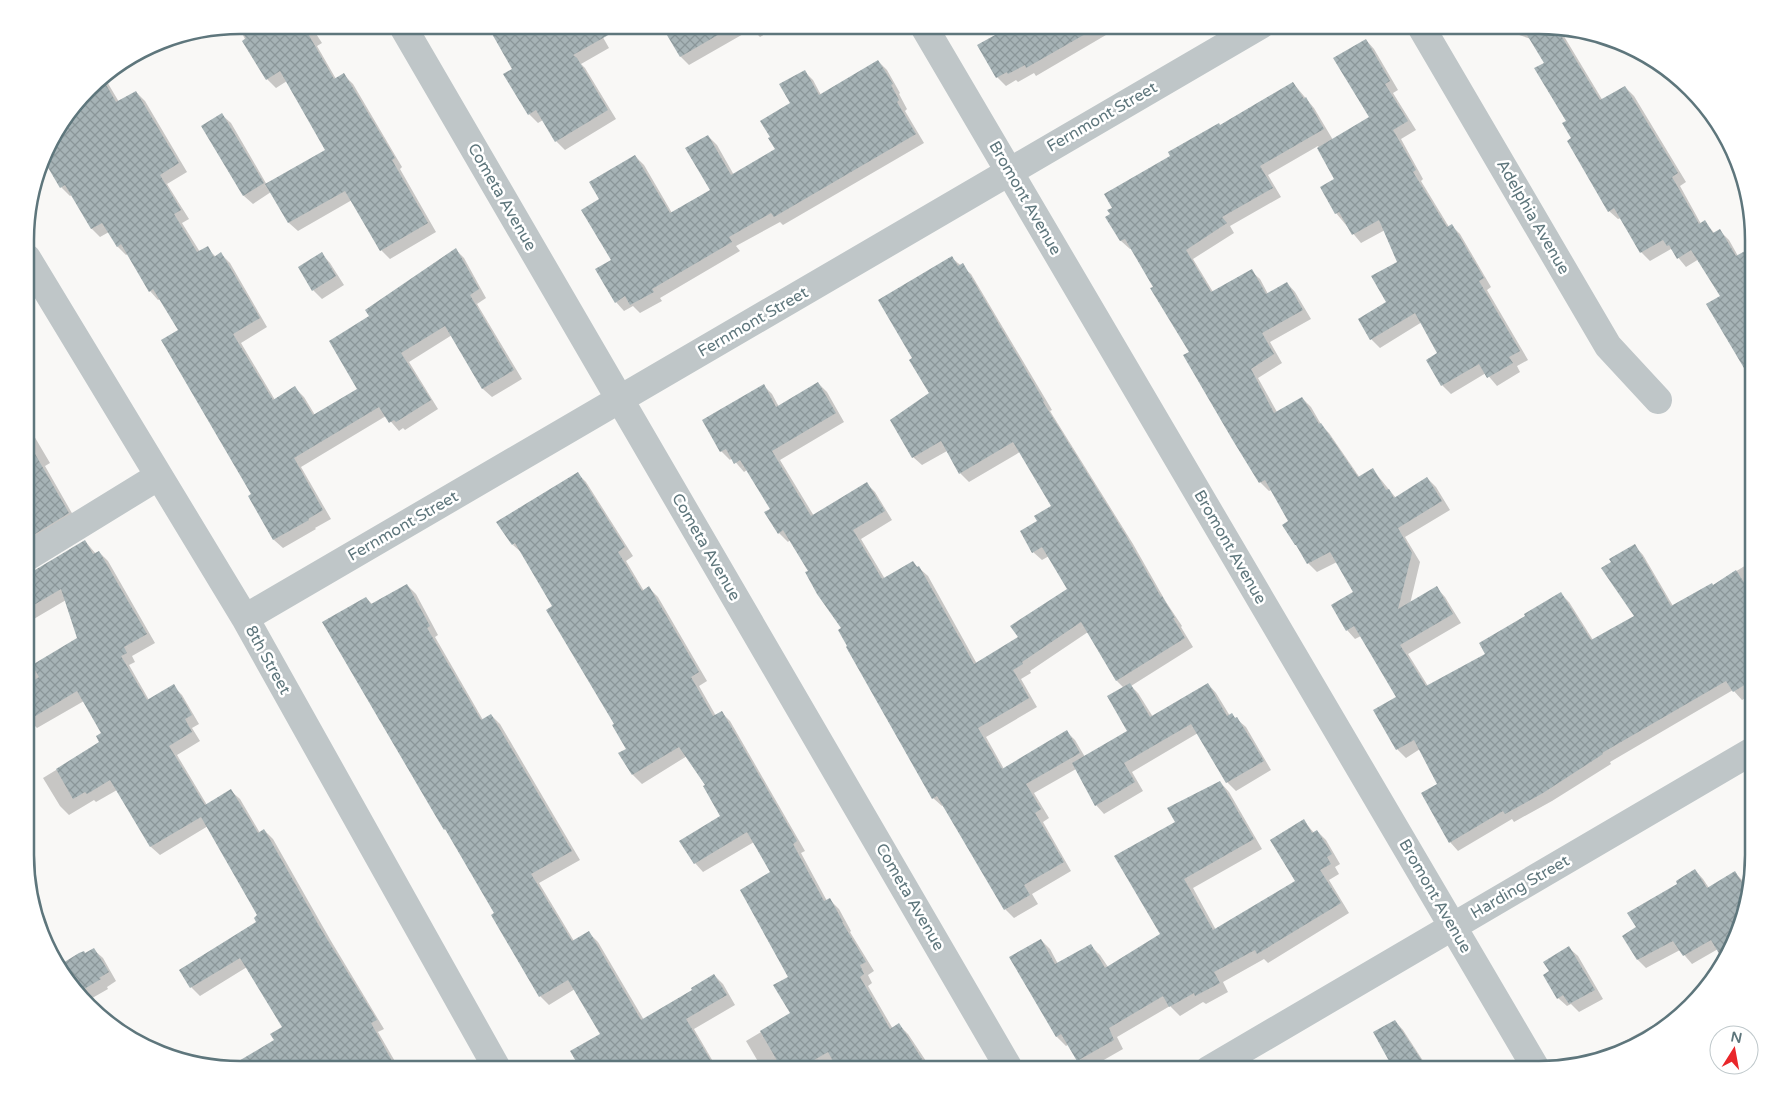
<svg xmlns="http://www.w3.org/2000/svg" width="1779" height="1095" font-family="'Varela Round',sans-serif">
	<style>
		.shadow { fill: #0003; fill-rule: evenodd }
		.building { fill: url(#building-cross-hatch) }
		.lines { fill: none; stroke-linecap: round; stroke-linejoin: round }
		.minor { stroke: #bfc6c8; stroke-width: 28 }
		.labels { text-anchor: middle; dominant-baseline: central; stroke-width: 5; stroke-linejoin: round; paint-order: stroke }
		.street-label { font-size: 16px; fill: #5e767c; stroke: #fff }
		.rim { fill: none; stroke: #5e767c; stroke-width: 2.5 }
	</style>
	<defs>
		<pattern id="building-cross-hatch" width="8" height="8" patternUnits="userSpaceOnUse" patternTransform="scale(1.25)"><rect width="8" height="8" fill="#a6b3b6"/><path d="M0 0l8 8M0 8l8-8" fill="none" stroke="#8a9699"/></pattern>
	</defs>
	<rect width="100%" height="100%" fill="#f9f8f6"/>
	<path class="shadow" d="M249 25H313L311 26 322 43 317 46 336 79 344 75 353 84 402 167 400 169 436 232 390 259 381 250 352 200 298 231 289 223 271 192 253 204 244 196 203 126 222 115 231 123 267 185 327 150 287 81 276 88 267 79 240 30Z
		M596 25 609 48 581 64 585 68 616 119 565 150 556 141 543 120 538 123 529 114 505 75Z
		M662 25H781L760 37 752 29 689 65 681 57Z
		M1012 25H1123L1036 76 1034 73 1018 82 1016 80 1006 86 997 77 979 46 1013 27Z
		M1499 25H1540L1559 28 1603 101 1625 87 1634 96 1686 182 1680 186 1701 224 1705 222 1715 234 1720 231 1729 240 1738 256 1722 296 1699 259 1686 267 1671 249 1650 261 1641 252 1621 218 1618 219 1609 211 1573 139 1546 63 1531 39 1504 30Z
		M1366 40 1374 49 1398 90 1393 93 1416 130 1401 139 1423 179 1421 181 1449 227 1452 226 1460 234 1491 287 1487 290 1528 360 1517 366 1520 372 1497 386 1486 373 1451 394 1442 385 1439 353 1422 322 1380 348 1371 339 1388 302 1398 262 1385 230 1361 243 1336 213V179L1318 146 1268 175 1281 197 1230 226 1234 233 1193 259 1213 292 1251 271 1260 279 1268 294 1287 283 1295 292 1311 319 1270 342 1282 363 1258 378 1277 412 1302 398 1311 407 1322 426 1329 433 1360 478 1373 470 1396 498 1427 478 1436 487 1450 510 1405 537 1420 562 1410 604 1437 588 1445 597 1461 623 1408 654 1428 686 1487 654 1527 617 1560 593 1569 602 1593 640 1635 616V546L1643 555 1673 606 1713 586 1754 560V693L1742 700 1733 690 1610 762 1611 764 1552 801 1514 822 1512 819 1458 851 1450 842 1439 784 1420 749 1406 758 1397 749 1398 698 1361 636 1355 639 1347 630 1355 593 1337 562 1317 572 1308 563 1289 522 1272 490 1269 491 1260 482 1190 352 1132 248 1130 249 1121 241 1107 217 1221 127 1293 83 1314 108 1333 140 1371 117Z
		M878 61 887 70 900 93 899 94 907 109 905 111 924 143 783 225 780 222 736 246 740 251 660 298 662 301 640 313 633 306 624 311 616 302 613 261 600 200 635 156 644 165 672 213 711 190 708 136 717 145 734 175 776 150 792 104 804 71 813 80 821 95Z
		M103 75 119 102 136 92 145 101 187 172 167 184 189 219 182 223 200 252 207 248 216 257 221 254 230 263 267 327 241 343 275 400 295 388 304 397 315 415 358 389 371 317 456 250 464 258 486 298 477 304 522 379 492 397 483 389 452 335 409 362 438 409 405 430 403 428 399 431 386 416 301 467 331 519 315 528 316 529 283 548 274 540 249 496 253 494 180 331 160 299 158 300 150 291 128 254 126 255 118 247 109 232 100 237 92 229 72 195 70 196 61 187 43 157 47 144 98 78Z
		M322 254 330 263 344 285 322 299 313 290Z
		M952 258 971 274 1052 410 1050 411 1133 544 1166 602 1182 626 1181 627 1193 647 1131 686 1138 693 1153 717 1208 684 1216 693 1230 716 1232 715 1246 727 1271 770 1236 791 1227 782 1198 733 1132 772 1143 791 1104 814 1096 805 1076 769 1034 793 1049 818 1043 822 1071 871 1032 894 1038 904 1014 918 1005 909 944 805 942 806 933 798 843 629 790 540 788 542 779 533 772 509 747 470 744 472 732 458 730 460 721 451 764 386 772 394 779 407 818 383 827 392 844 422 780 460 814 516 866 483 875 492 892 520 861 539 885 579 913 563 919 568 928 576 977 664 1019 638 1068 589 1049 556 1042 560 1033 552 1039 521 1053 507 1020 452 969 482 960 473 947 451 922 465 913 457 931 393 914 359ZM1088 632 1117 681 1124 688 1128 731 1085 757 1075 740 1066 731 1004 769 986 737 1037 707 1021 679 1031 673 1030 671Z
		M27 424 50 463 45 466 77 522 27 553Z
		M577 473 586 482 633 556 626 561 644 591 649 588 658 597 707 681 699 686 716 716 721 712 730 721 805 851 801 853 827 901 830 900 839 909 851 931 850 932 874 971 868 975 872 983 868 986 893 1029 899 1025 908 1034 932 1070H763L746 1041 791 1014 790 977 772 872 754 842 703 872 695 863 721 817 706 786 687 756 642 784 633 775 628 749 616 725 554 607 522 553 513 545Z
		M85 541 96 554 99 552 108 561 155 643 132 656 135 662 129 665 149 700 173 686 182 695 199 724 192 728 200 741 177 755 207 805 231 791 240 799 260 833 264 830 273 839 331 941 384 1029 378 1032 400 1070H341L284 1028 247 967 200 996 191 987 181 970 257 922 259 916 208 826 160 855 151 847 117 790 96 802 94 800 69 815 60 806 43 778 100 743 103 734 84 701 37 728 27 718V669L79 639 66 600 27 623V574L35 572Z
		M407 585 416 594 438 635 435 637 483 720 491 715 500 724 580 860 539 883 574 941 589 933 598 942 644 1020 693 990 714 975 723 984 735 1005 694 1029 718 1070H583L602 1035 575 989 549 1005 540 996 495 914 450 834 445 829 366 598 373 605Z
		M1220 782 1229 792 1262 849 1193 888 1216 930 1297 882 1304 821 1314 833 1317 831 1326 840 1340 864 1335 867 1339 874 1329 880 1349 913 1268 963 1264 959 1223 982 1228 992 1206 1004 1203 1002 1180 1016 1170 1006 1117 1037 1123 1049 1088 1069 1078 1060 1069 1044 1066 1046 1057 1037 1041 940 1050 949 1058 964 1090 945 1100 955 1108 967 1161 935 1176 823Z
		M27 790 32 798 27 800Z
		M1695 870 1703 879 1709 888 1735 873 1743 881 1749 891 1743 924 1726 959 1718 949 1692 964 1680 950 1646 968 1638 960 1637 928 1679 884Z
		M1569 948 1578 956 1603 999 1579 1012 1571 1004 1567 1006 1558 998 1551 972Z
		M94 950 103 958 116 981 107 987 108 989 87 1001 61 975 58 967 80 954H86Z
		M1670 1016 1672 1018 1647 1041 1601 1054Z
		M1395 1021 1403 1030 1429 1070H1396Z"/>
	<path class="building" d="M238 25H303L334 79 344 73 395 158 392 160 428 223 380 251 345 191 288 223 265 184 325 150 280 71 266 80 242 41 246 38Z
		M487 25H626L573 55 577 58 608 110 555 142 536 110 528 115 503 74 512 69Z
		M661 25H735L680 57Z
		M1013 25H1101L1026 68 1025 65 1008 74 1007 72 996 78 977 45Z
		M1521 25 1556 27 1600 100 1625 86 1678 173 1672 177 1699 224 1705 220 1713 233 1720 229 1736 256 1754 246V385L1706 304 1720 296 1691 250 1677 259 1669 245 1667 246 1663 240 1640 253 1614 208 1608 212 1567 141 1571 138 1562 123 1566 121 1534 68 1544 63Z
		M1366 39 1390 81 1385 84 1408 121 1393 130 1416 170 1413 172 1447 227 1452 224 1484 278 1479 281 1520 351 1509 357 1513 363 1487 378 1479 364 1441 386 1426 360 1437 353 1415 313 1370 340 1358 319 1386 302 1371 276 1397 262 1379 220 1352 235 1339 212 1335 214 1320 187 1334 179 1317 148 1369 117 1333 58Z
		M878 60 893 84 891 85 899 100 897 102 916 134 774 217 771 213 729 237 732 242 652 289 654 292 630 305 625 296 615 303 595 269 611 260 581 210 599 199 589 182 635 155 670 213 710 190 685 148 708 135 731 175 775 149 768 138 770 137 760 121 790 103 779 84 805 70 819 95Z
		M101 76 116 102 136 91 179 163 160 175 181 210 174 214 197 252 208 246 214 257 221 252 260 318 233 334 273 400 295 386 313 415 357 389 329 341 369 316 365 310 456 248 479 289 470 295 514 370 482 389 445 326 401 353 431 400 396 422 394 420 389 423 379 407 294 458 323 510 308 519 309 520 273 540 248 496 251 494 161 340 178 330 153 289 149 292 121 244 117 247 102 223 91 229 65 185 60 188 43 159 47 144Z
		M1293 82 1304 99 1306 97 1324 129 1260 166 1273 188 1222 217 1227 223 1186 250 1211 292 1252 269 1266 294 1287 282 1303 310 1262 333 1274 354 1251 369 1274 413 1302 397 1314 416 1319 424 1321 423 1358 477 1373 468 1386 490 1389 489 1394 498 1427 477 1442 501 1398 528 1412 553 1398 609 1437 586 1453 614 1400 645 1426 686 1485 654 1479 643 1525 616 1524 614 1561 592 1591 640 1634 616 1601 568 1611 562 1609 559 1635 544 1671 606 1712 583 1713 585 1736 570 1754 598V679L1733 692 1726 681 1602 753 1603 754 1543 793 1505 814 1503 811 1449 843 1421 793 1437 784 1414 740 1396 750 1373 710 1396 697 1354 626 1346 631 1331 605 1353 592 1330 552 1307 564 1296 545H1295L1282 525 1288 521 1265 480 1259 483 1232 439 1183 355 1189 352 1150 288 1153 287 1125 239 1120 241 1105 217 1110 214 1107 210 1112 208 1104 194 1170 156 1168 152 1219 123 1220 125Z
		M222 113 264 183 243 196 201 126Z
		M322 252 336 276 312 291 298 267Z
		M952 256 958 266 963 263 1044 401 1043 402 1125 534 1161 597 1162 596 1175 618H1173L1185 638 1116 681 1081 622 1022 662 1023 664 1013 670 1029 698 978 728 1002 769 1067 730 1080 753 1026 784 1041 809 1035 813 1064 862 1024 885 1030 895 1004 910 937 796 932 799 846 647 847 646 838 630 841 628 817 594 805 572 808 571 783 530 778 534 764 512 770 509 740 460 734 464 726 449 720 452 702 420 764 384 776 407 818 382 836 413 772 451 811 516 867 482 885 511 853 530 882 579 913 561 917 567 919 566 974 664 1018 637 1010 626 1067 589 1042 547 1032 553 1020 531 1037 521 1034 516 1051 506 1013 442 959 474 941 441 912 458 890 420 929 393 909 360 912 358 878 300Z
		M27 440 69 513 27 539Z
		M578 472 625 547 618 552 642 591 649 586 699 672 691 677 713 716 722 711 797 841 793 844 824 901 830 898 843 922H842L866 962 860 965 864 974 860 977 890 1029 899 1023 929 1070H869L865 1063 853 1070H838L828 1052 800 1068 796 1061 782 1069 760 1031 790 1013 773 985 788 977 740 890 770 872 747 832 694 864 679 841 720 816 703 786 705 785 679 747 632 775 618 753 626 749 612 725 614 724 546 610 552 606 515 543 512 545 496 522Z
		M85 540 93 554 99 551 147 634 124 647 127 653 121 656 147 700 174 684 192 715 185 719 192 732 169 746 205 805 231 789 258 833 264 829 322 931 377 1020 371 1023 397 1070H239L227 1068 274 1040 270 1034 282 1027 240 958 190 988 179 970 256 922 254 918 257 915 201 817 150 847 110 780 87 794 85 792 73 799 56 769 99 742 96 736 101 733 77 691 27 721V685L39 677 32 665 77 638 61 589 27 609V573L35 570Z
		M407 584 430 626 427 628 481 720 491 714 572 851 531 874 572 941 589 931 641 1020 692 990 691 988 714 974 727 995 686 1019 711 1061 696 1070H581L570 1051 600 1034 568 980 539 997 491 915 494 913 445 829 444 830 435 815 322 622 366 597 371 604Z
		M1130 683 1150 717 1208 683 1227 716 1232 713 1235 718 1237 717 1264 761 1226 783 1191 724 1124 763 1135 782 1095 806 1072 763 1127 731 1107 696Z
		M1220 781 1254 839 1184 879 1213 930 1295 881 1270 840 1304 819 1312 833 1317 830 1332 854 1327 857 1331 864 1320 870 1341 903 1257 954 1255 950 1214 972 1220 983 1195 996 1194 993 1169 1007 1163 996 1109 1028 1114 1040 1077 1061 1061 1034 1056 1037 1009 957 1041 939 1055 964 1091 944 1105 968 1160 934 1114 856 1175 822 1167 808Z
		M1695 869 1707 888 1735 871 1749 894 1743 924 1724 962 1711 940 1683 956 1673 941 1637 960 1622 936 1636 927 1627 913 1677 884 1676 881Z
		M1569 946 1595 990 1569 1004 1563 995 1557 999 1543 975 1549 971 1543 962Z
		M94 948 109 972 99 978 101 979 79 992 61 975 58 966 79 953 84 951 85 953Z
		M1395 1020 1428 1070H1394L1373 1032Z"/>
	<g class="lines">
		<path class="minor" d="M402 25 1010 1070
			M923 25 1537 1070
			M1420 25 1608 346 1658 400
			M27 258 245 618 498 1070
			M27 557 159 476
			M245 618 1261 25
			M1208 1070 1754 750"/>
	</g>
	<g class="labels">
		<g class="street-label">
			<text transform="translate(1102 117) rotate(-30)">Fernmont Street</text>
			<text transform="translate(502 197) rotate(60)">Cometa Avenue</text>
			<text transform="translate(1025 198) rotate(60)">Bromont Avenue</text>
			<text transform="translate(1533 217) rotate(60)">Adelphia Avenue</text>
			<text transform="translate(753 322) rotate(-30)">Fernmont Street</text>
			<text transform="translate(403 526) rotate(-30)">Fernmont Street</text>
			<text transform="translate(706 547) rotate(60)">Cometa Avenue</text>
			<text transform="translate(1230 547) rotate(60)">Bromont Avenue</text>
			<text transform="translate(268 660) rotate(61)">8th Street</text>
			<text transform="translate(1520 887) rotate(-30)">Harding Street</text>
			<text transform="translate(1435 896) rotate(60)">Bromont Avenue</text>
			<text transform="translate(910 897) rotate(60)">Cometa Avenue</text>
		</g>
	</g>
	<path d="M0 0H1779V1095H0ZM240 34H1539A206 206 0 0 1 1745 240V855A206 206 0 0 1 1539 1061H240A206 206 0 0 1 34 855V240A206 206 0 0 1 240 34Z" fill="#fff" fill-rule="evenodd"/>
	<path class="rim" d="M240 34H1539A206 206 0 0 1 1745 240V855A206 206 0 0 1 1539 1061H240A206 206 0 0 1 34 855V240A206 206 0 0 1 240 34Z"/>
	<g transform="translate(1734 1050) rotate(11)"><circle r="24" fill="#ffffff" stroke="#bfc8cb"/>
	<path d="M0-4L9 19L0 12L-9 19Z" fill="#e9262a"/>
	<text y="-8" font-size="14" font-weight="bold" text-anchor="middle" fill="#5e767c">N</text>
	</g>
</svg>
